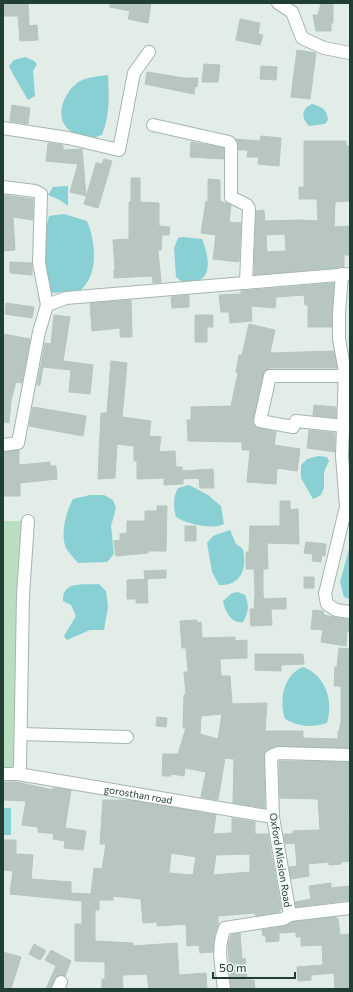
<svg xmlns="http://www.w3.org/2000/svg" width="353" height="992" font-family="Commissioner,sans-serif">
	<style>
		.green { fill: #badec0 }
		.water { fill: #88d0d3 }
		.building { fill: #b7c7bf; stroke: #b4c6bd; fill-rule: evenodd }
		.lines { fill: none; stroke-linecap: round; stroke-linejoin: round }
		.street-casing { stroke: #a4b5ad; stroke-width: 14 }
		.street { stroke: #fff; stroke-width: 12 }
		.labels { text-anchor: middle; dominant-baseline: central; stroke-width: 3; stroke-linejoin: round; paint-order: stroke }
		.street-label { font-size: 10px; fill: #213e33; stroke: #f2f9f5 }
	</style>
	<rect width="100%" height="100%" fill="#e2ede7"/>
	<path class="green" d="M3 521H28L18 774H3Z"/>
	<path class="water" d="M25 57 34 61 37 64 33 71 35 96 28 100 14 76 9 66 14 60Z
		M108 75C109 96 110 115 102 135L90 139C81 137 69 133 64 124 56 110 67 89 80 81 88 77 99 76 108 75Z
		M312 104C322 107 327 109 328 120L325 124 309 126C301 118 301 109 312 104Z
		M68 186V206L60 200 48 195 53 187Z
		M64 214 87 221C94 237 97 261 90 277 88 282 84 286 81 290L53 293 48 290 43 241 49 216Z
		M183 237 202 239C207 251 213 272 200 280 197 283 189 283 185 284L176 277 174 248 178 238Z
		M318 456 327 457 329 461 324 472V488L321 495 313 499 301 478V465L307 459Z
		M189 485 208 495 221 506 224 524C214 530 186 524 176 517 173 506 173 498 178 488Z
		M90 495H104L113 500 116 508 111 526 114 554 107 562 78 563C74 558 69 553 66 548 60 534 66 512 73 499Z
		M230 530 236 544 243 549C247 568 242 586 219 585L212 572 207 543 213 536Z
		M350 545V599H349L344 597 340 582Z
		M99 584 106 591 108 607 104 630H90L67 640 64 636 76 616 71 605 63 601C62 580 84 585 99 584Z
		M238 592 245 595C249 605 249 612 243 622 231 624 225 611 223 601L232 593Z
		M303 667C325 675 334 700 327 723 311 728 300 727 285 719 279 701 283 675 303 667Z
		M3 808H11V835H3Z"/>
	<path class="building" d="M3 3H28L29 26 37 25 38 40 20 41 18 16H3Z
		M110 3H151L148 23 128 19 130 11 110 7Z
		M321 3 333 5V23H331V31H316L313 15H318Z
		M240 19 260 23 258 34 263 35 260 45 236 40Z
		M297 50 316 53 310 99 291 97Z
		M204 64 220 65 218 82H202Z
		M261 66 277 67 276 80 260 79Z
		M147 72 184 78H198L197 87 195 86 194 94 145 84Z
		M12 105 30 108 28 124 10 121Z
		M261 136 281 138 279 166 258 164 259 157H247L248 150H238L236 139 260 141Z
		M304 141H346V146H350V201L335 202 334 227 350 226V255H344V267L254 275 256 211 264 210 265 221 300 220 318 221 317 199H299V187H304ZM285 234 286 251 267 252 266 235Z
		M191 142 224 148V159L190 157Z
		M48 143 63 145V150L82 149 86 196 70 192 78 164 46 161Z
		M104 159 112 161 98 208 84 204 96 163 102 164Z
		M131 178H140V202L159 203V226L170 227 169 235H162L161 250H158L161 282 153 283 152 276 114 278V270L115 269 113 240 129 239V202H131Z
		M208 179 220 180V201L231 205 229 222 241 223 239 262 213 259 216 235 201 233 206 201 208 202Z
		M3 195 33 199V220L13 217 15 250 3 251Z
		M10 262 32 263V275L10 273Z
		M334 283 332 327H308V305H305L304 295 276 297 275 308 251 306 252 321 230 323 229 312H221L219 295 241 294V291Z
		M189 295V307L172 308 171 297Z
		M131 300 132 337H120V328L92 331 90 303Z
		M6 303 34 307 32 318 5 314Z
		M54 315 70 317 63 361 93 365 90 394 69 392 71 370 43 367 40 385H37L45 343 51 344Z
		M195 315H213V327H207V342H195Z
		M249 324 275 330 270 353 334 351 337 368H270L264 372 253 424 258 428 276 432 274 445 300 449 297 471 277 468 276 484 247 482 250 450H242V442L188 441 187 420H191V407L231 406 238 373 236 372 239 355H242Z
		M3 334 30 339 22 383 16 382 11 400 9 423 3 422Z
		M111 361 127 363 122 417 151 421 149 436 161 437 159 452 175 451 176 467H182V471L213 469 214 488H200L199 478 183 479V484L164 485V478L137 479V461H134V446L117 444 115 478 98 479 101 413H107Z
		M314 405 336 407V418L313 415Z
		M33 407 86 416 83 436 29 426Z
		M309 430 335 433V452L307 448Z
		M19 450V465L50 462V466H56L57 479 20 483V496H3V452Z
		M280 501H290V510L298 509 299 544 267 543 268 569H263V593L264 599 286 598V609H271L272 625 251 626 250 609H254L255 593 254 569H246V552H249L250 526H280Z
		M157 506H167L166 551H148V553L116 556 114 541 120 540V534L127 533V521H145V511H157Z
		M185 526H196V541H185Z
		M306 542 326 544 325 556 322 555 321 562 312 561 313 554 304 553Z
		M166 570V578L145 579 144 571Z
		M304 577H314V588H304Z
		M147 579 148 603H136V599H127V580Z
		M313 610 323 611 324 615 350 620V632L347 631 346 646 321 642 323 630 311 629Z
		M197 620V623L201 622 202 638 235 637V641L247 640V658L220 659 221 676H230L232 704 267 703 265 731H303V738L338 739V731H339L341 722V686H334L335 667H337L339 648 350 649V748L278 746 268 749 264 756 265 808 233 803 234 759 225 758 218 800 201 797 206 772 185 768 184 776 171 774V776H162L163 754H178L186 728H183L184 695H186L184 672H188L186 648H182L180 621ZM222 714 218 739 200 734 201 716Z
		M255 654H303L304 664 281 665V671L255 670Z
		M157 717 167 718 166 727 156 726Z
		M279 761 350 762V811H348L350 861 341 862V864L329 865V862L308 864 309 876 291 879 289 867 297 866 295 843 285 844 284 834H293V831L320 830 318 799 280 798Z
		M4 782H17L53 790V788L71 790 65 828 86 831 83 850 64 848 65 841 53 839 54 834 38 832V827L22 825 26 801 4 800Z
		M103 800H130L216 815 213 834 232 833V818L255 822V834H268L281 909 279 912 256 916 255 913 218 916V925L215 934 213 952 200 953 199 945 187 946 186 924 157 926V922L143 923 141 899 113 896V900H99V910H95V941L133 943V946L177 943 179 975 206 973 207 989H149L147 974 122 975 123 989H102V979H105V962L75 961V924H82V901L10 894 13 871 3 870V840H16V854L33 855 31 879 71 882V893L91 894 94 868 102 869 106 844H100ZM171 853 196 857 193 875 169 873ZM250 854V872L213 875 216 855Z
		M331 883V888L350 886V900L296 907 295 902 311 899 309 886Z
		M335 917 338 919 340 935 350 934V989H335L334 973 311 975V980L298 981 297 967 323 965 322 945 301 946V937H296V932L279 933V941L266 942V936H263L262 930 284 926 292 922Z
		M240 933 242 959 245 958 247 980H254L255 989H231L228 944 231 935Z
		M34 944 46 951 40 960 29 954Z
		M51 950 71 961 65 976H57L51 989H46L56 966 45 960Z
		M3 952 21 957 11 989H3Z"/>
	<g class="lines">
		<g class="street-casing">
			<g id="street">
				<path d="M278 3 292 12 302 38 324 48 350 53"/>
				<path d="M153 125 229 142 231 145V197L247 205 249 209 246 283"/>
				<path d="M3 128 68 138 119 150 134 73 149 52"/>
				<path d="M3 187 35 191 41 194 39 263 47 305"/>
				<path d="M342 274 339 313V339L345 372 342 456 346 507 325 594 327 604 336 610 350 612"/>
				<path d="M344 426 296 421 293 427 260 421 270 376H345"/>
				<path d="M3 445 18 443 39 332 47 305 66 298 350 274"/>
				<path d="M21 734 127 737"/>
				<path id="s1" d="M3 774H18L273 817"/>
				<path d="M18 774 20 766 23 595 28 521"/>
				<path d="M290 915 350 908"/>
				<path d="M58 989 61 982"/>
				<path d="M224 989C222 968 216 948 225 928L283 919 290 915 273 817 271 756 278 753 350 755"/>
			</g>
		</g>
		<use href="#street" class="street"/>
	</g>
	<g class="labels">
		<g class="street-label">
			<text stroke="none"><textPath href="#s1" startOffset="137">gorosthan road</textPath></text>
			<text transform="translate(281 860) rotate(81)">Oxford Mission Road</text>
		</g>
	</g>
	<rect width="353" height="992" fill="none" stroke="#213e33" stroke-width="8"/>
	<path d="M213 972v6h82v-6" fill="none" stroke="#213e33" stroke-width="2"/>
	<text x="219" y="972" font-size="12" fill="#213e33" stroke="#f2f9f5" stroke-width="3" paint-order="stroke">50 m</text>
</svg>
